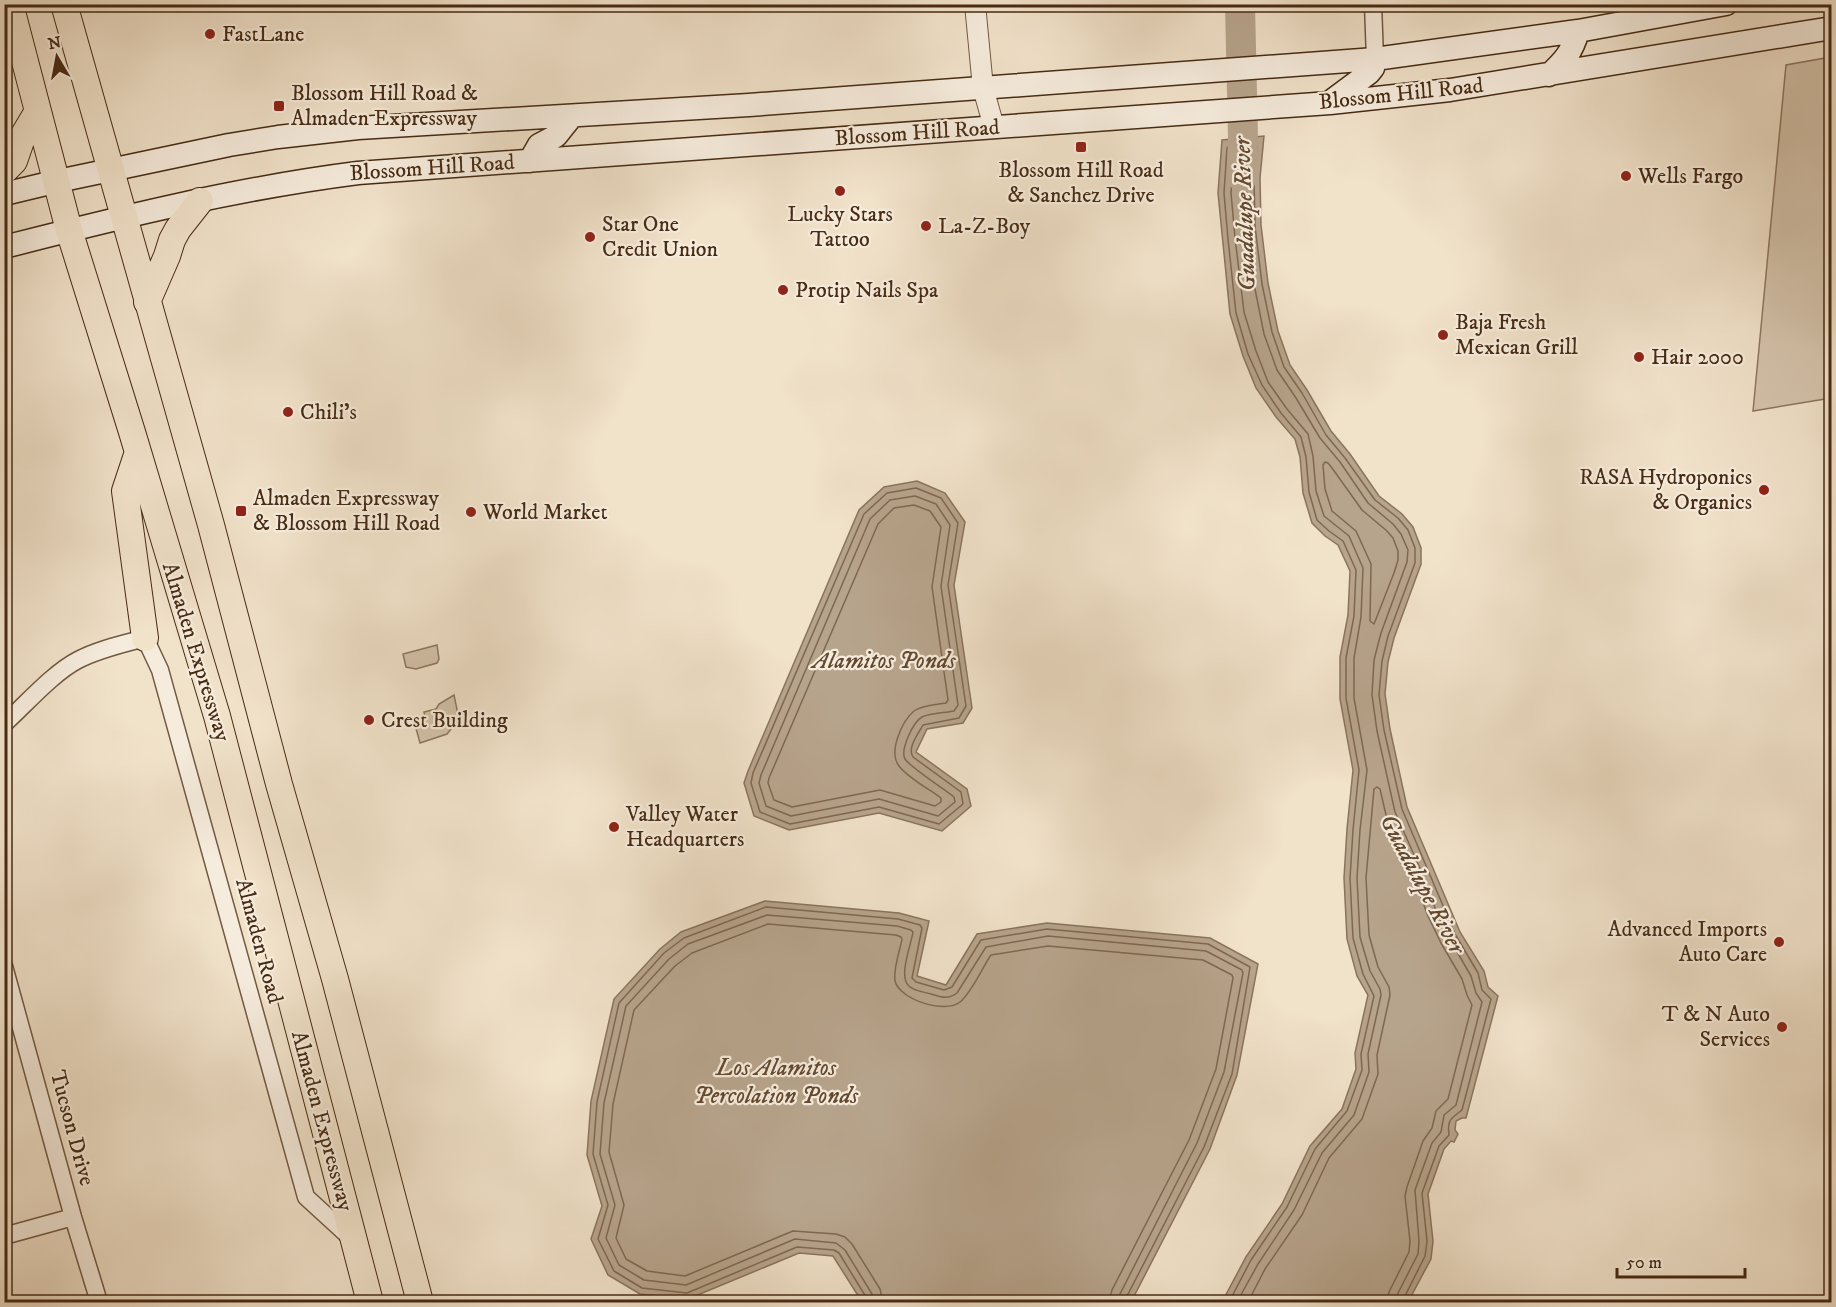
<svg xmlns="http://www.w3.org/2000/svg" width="1836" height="1307" font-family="'IM FELL DW Pica',serif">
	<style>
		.green { fill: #d4c3ab; stroke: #8e775f; stroke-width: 1.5 }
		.water { fill: #b7a48c; stroke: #8a745c; stroke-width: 1.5 }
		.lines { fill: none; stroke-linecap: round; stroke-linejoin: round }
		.shore { stroke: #7f6850; stroke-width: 1.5 }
		.river { stroke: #b7a48c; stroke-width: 30 }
		.minor-casing { stroke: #725941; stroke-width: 19 }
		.tertiary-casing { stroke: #725941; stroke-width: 22 }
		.secondary-casing { stroke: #472b13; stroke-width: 25 }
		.primary-casing { stroke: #472b13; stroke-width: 28 }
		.minor { stroke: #f6ecdd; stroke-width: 16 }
		.tertiary { stroke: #f6ecdd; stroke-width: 20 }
		.secondary { stroke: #f6ecdd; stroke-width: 22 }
		.primary { stroke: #f1e2ca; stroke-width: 26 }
		.poi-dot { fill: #8f2418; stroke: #f6ecdd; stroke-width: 2 }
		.labels { text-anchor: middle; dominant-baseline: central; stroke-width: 4.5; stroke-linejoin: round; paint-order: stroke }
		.poi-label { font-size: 22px; fill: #472b13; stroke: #f6ecdd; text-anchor: start }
		.street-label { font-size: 22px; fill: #472b13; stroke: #f6ecdd }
		.water-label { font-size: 24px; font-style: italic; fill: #634931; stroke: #f6ecdd }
	</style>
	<rect width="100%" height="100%" fill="#f1e2ca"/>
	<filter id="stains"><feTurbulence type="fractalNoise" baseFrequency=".00333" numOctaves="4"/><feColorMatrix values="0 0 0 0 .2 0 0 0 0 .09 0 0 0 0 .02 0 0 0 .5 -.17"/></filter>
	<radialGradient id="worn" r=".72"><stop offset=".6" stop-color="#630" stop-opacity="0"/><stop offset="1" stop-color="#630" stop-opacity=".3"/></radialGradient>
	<path class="green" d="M1831 57V398L1753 411 1786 65Z
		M437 645 439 659 437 663 416 669 406 667 403 654Z
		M454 695 459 719 447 734 420 743 414 721 425 718 424 712 436 709 439 704Z"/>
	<path class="water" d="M1264 136 1260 178 1261 225 1268 283 1278 331 1290 365 1307 390 1331 431 1350 454 1379 496 1402 514 1413 527 1421 548V564L1394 638 1388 662 1385 694 1390 729 1407 807 1460 932 1484 971 1488 987 1498 996 1466 1118H1462L1456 1121 1455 1130 1458 1134 1454 1142 1451 1141 1444 1149 1428 1194 1433 1241 1431 1259 1408 1302H1222L1246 1257 1282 1204 1310 1146 1342 1109 1356 1069 1355 1053 1368 995 1357 976 1347 939 1344 878 1347 829 1353 770 1340 699V657L1348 615 1350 571 1338 545 1325 536 1312 523 1303 493 1300 457 1295 439 1276 417 1256 388 1243 356 1230 314 1218 193 1222 140Z
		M917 481 945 493 965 522 954 585 972 708 963 723 927 729 916 752 967 789 971 806 942 831 879 813 789 830 754 816 744 783 748 771 859 510 884 487Z
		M765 901 899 913 929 921 917 976 946 985 977 934 1047 923 1210 938 1258 964 1237 1075 1210 1149 1131 1302H862L833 1256 799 1253 688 1299 640 1294 608 1275 591 1239 602 1206 587 1155 591 1101 614 999 660 949 681 932Z"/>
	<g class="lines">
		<path class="shore" d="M1325 462 1328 463 1332 468 1362 510 1387 531 1393 538 1398 551V560L1394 573 1374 624 1370 621 1371 564 1356 531 1332 511 1325 489 1323 465Z
			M916 488 941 498 958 523 948 585 966 706 959 718 923 725C918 734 907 748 913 757L961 792 963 804 939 824 879 807 790 824 760 812 751 783 753 773 864 514 887 493Z
			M915 496 936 504 950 525 941 586 958 705 954 711C944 713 931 713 922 717 913 722 900 750 905 759 910 767 944 789 954 797L955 802 938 816 879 799 791 816 766 806 759 783 761 775 870 519 890 500Z
			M914 505 930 511 941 527 932 587 948 700 946 703C936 705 923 705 914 711 902 721 888 752 899 766 908 778 929 789 941 798V802L935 806 880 790 792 807 774 800 768 783 769 778 878 524 894 508Z
			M867 1302 866 1297 839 1253 834 1250 797 1247 687 1293 642 1288 614 1271 598 1239 608 1205 593 1154 597 1102 619 1003 664 953 684 938 766 907 898 919 920 925 922 928 912 978 916 982 944 990 952 987 981 940 1047 929 1208 944 1250 967 1232 1074 1204 1147 1126 1298V1302
			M874 1302 872 1294 845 1250 836 1243 795 1239 686 1285 644 1280 619 1265 606 1238 615 1205 600 1154 604 1103 626 1006 669 959 688 944 767 915 897 926 911 930 913 932C911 945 898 977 909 986 914 991 924 992 931 994 941 997 948 1000 957 993L986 947 1048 936 1206 951 1242 970 1243 973 1224 1072 1197 1143 1120 1294 1118 1302
			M883 1302 880 1289 852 1244 845 1237 836 1234 793 1231 685 1276 647 1271 626 1259 616 1238 624 1205 609 1152 613 1104 634 1010 675 966 692 953 768 924 896 935 901 937 902 939C900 951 893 968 895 981 900 1000 945 1014 960 1002 972 992 982 968 991 955L1048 946 1203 960 1232 975 1233 978 1216 1069 1189 1140 1112 1290 1109 1302
			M1229 1302 1251 1260 1287 1207 1315 1149 1347 1111 1362 1070 1361 1054 1374 996 1363 974 1353 938 1350 878 1353 830 1359 770 1346 698V658L1354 616 1356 570 1343 541 1329 531 1317 520 1309 492 1306 457 1301 437 1281 413 1262 385 1248 354 1236 313 1228 239 1224 193 1227 148 1230 145 1254 143 1257 146 1254 178 1255 226 1262 284 1272 332 1284 367 1302 393 1326 435 1345 458 1375 500 1398 518 1408 530 1415 548V563L1388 636 1382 661 1379 695 1384 730 1402 809 1455 934 1478 973 1482 990 1491 999 1462 1110C1451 1119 1447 1119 1449 1135L1439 1146 1422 1193 1427 1241 1425 1256 1404 1298V1302
			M1237 1302 1258 1264 1294 1210 1322 1153 1354 1115 1369 1072 1368 1054 1381 995 1380 989 1370 971 1360 937 1357 878 1360 830 1367 770 1354 698V658L1361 617 1363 568 1349 536 1324 516 1316 491 1313 456 1308 434 1287 409 1268 382 1256 351 1244 312 1235 238 1231 193 1234 154 1236 152 1245 151 1248 154 1246 178 1247 226 1254 284 1264 334 1277 370 1296 398 1320 438 1340 462 1368 503 1393 524 1401 534 1408 550 1407 562 1381 633 1374 660 1372 695 1377 731 1395 812 1419 866 1437 913 1449 938 1471 976 1476 993 1482 1002 1456 1105 1444 1115 1441 1132 1432 1143 1415 1190 1419 1241 1418 1254 1397 1295 1396 1302
			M1248 1302 1265 1269 1302 1215 1329 1158 1362 1119 1378 1074 1377 1055 1390 995 1389 987 1378 967 1369 935 1366 878 1374 789 1377 787 1380 789 1386 815 1411 870 1428 916 1441 943 1462 979 1467 995 1472 1005 1448 1099 1436 1111 1432 1128 1423 1141 1407 1187 1405 1196 1410 1241 1409 1252 1389 1292 1387 1302"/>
		<path class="river" d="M1240 4 1243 139 1242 177"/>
		<g class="minor-casing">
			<path id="minor" d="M1373 4 1375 59
				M4 724C26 704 53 673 78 660 99 649 123 644 145 638L160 670 306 1197 353 1240
				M4 966 73 1217 99 1302
				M4 1236 73 1217"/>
		</g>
		<g class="tertiary-casing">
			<path id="tertiary" d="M975 4 983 88 994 127"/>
		</g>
		<g class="secondary-casing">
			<path id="secondary" d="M1549 75C1565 60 1572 52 1578 31
				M1330 102 1369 73 1373 68 1375 59
				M530 161 539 145 556 136 572 116
				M4 194 58 181 229 145 278 137 358 128 749 105 1375 59 1578 31 1726 4
				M4 247C121 217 239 188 358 173L1330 103 1450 90 1832 28"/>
		</g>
		<g class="primary-casing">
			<path id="primary" d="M10 4 69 230 132 432 217 716 370 1302
				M64 4 211 525 279 784 335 979 420 1302
				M4 171 14 161 22 138 38 111
				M147 302 167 256 172 240 178 229 200 201
				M138 452 125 491 145 638"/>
		</g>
		<use href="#minor" class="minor"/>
		<use href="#tertiary" class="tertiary"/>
		<use href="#secondary" class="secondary"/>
		<use href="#primary" class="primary"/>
	</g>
	<g class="poi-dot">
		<circle cx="210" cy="34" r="6"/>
		<rect x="273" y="100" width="12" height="12" rx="3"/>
		<rect x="1075" y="141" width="12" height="12" rx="3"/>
		<circle cx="1626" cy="176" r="6"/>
		<circle cx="840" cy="191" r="6"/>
		<circle cx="926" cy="226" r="6"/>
		<circle cx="590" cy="237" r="6"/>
		<circle cx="783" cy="290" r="6"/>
		<circle cx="1443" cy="335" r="6"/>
		<circle cx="1639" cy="357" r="6"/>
		<circle cx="288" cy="412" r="6"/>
		<circle cx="1764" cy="490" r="6"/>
		<rect x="235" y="505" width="12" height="12" rx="3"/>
		<circle cx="471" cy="512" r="6"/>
		<circle cx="369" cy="720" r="6"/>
		<circle cx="614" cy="827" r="6"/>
		<circle cx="1779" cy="942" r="6"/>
		<circle cx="1782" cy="1027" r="6"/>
	</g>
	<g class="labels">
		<g class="poi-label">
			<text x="222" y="34">FastLane</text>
			<text x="291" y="93">Blossom Hill Road &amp;<tspan x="291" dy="25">Almaden Expressway</tspan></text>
			<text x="1081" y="170" text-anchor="middle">Blossom Hill Road<tspan x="1081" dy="25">&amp; Sanchez Drive</tspan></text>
			<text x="1638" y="176">Wells Fargo</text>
			<text x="840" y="214" text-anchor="middle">Lucky Stars<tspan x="840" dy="25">Tattoo</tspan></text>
			<text x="602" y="224">Star One<tspan x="602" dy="25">Credit Union</tspan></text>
			<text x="938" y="226">La-Z-Boy</text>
			<text x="795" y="290">Protip Nails Spa</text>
			<text x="1455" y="322">Baja Fresh<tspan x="1455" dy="25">Mexican Grill</tspan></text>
			<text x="1651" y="357">Hair 2000</text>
			<text x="300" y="412">Chili's</text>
			<text x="1752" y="477" text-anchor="end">RASA Hydroponics<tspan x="1752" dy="25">&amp; Organics</tspan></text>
			<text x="253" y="498">Almaden Expressway<tspan x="253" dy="25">&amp; Blossom Hill Road</tspan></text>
			<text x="483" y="512">World Market</text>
			<text x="381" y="720">Crest Building</text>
			<text x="626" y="814">Valley Water<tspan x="626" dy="25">Headquarters</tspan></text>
			<text x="1767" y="929" text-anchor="end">Advanced Imports<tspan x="1767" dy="25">Auto Care</tspan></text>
			<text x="1770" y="1014" text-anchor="end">T &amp; N Auto<tspan x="1770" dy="25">Services</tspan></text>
		</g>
		<g class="street-label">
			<text transform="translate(1401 94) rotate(-6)">Blossom Hill Road</text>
			<text transform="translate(917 133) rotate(-4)">Blossom Hill Road</text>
			<text transform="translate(432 168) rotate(-4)">Blossom Hill Road</text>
			<text transform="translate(196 652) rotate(73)">Almaden Expressway</text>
			<text transform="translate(259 941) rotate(75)">Almaden Road</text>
			<text transform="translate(322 1121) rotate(75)">Almaden Expressway</text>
			<text transform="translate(72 1128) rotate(75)">Tucson Drive</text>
		</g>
		<g class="water-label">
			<text transform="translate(1245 214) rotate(-92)">Guadalupe River</text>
			<text x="884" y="661">Alamitos Ponds</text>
			<text transform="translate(1422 884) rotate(62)">Guadalupe River</text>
			<text x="776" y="1068">Los Alamitos<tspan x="776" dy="28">Percolation Ponds</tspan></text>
		</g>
	</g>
	<rect width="1836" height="1307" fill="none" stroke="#f1e2ca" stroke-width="24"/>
	<rect x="6" y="6" width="1824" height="1295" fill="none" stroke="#472b13" stroke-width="3"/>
	<rect x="12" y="12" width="1812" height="1283" fill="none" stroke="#472b13" stroke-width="1.5"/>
	<g transform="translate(57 57) rotate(350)" stroke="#f6ecdd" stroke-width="4.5" paint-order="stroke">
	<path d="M0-4.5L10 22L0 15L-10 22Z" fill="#472b13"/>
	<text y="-9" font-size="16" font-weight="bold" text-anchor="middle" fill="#472b13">N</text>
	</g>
	<path d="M1617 1268v9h128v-9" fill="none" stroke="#472b13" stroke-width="3"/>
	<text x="1626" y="1268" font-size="18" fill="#472b13" stroke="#f6ecdd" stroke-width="4.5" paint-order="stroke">50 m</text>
	<rect width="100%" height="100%" filter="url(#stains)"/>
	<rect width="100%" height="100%" fill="url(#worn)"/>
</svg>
